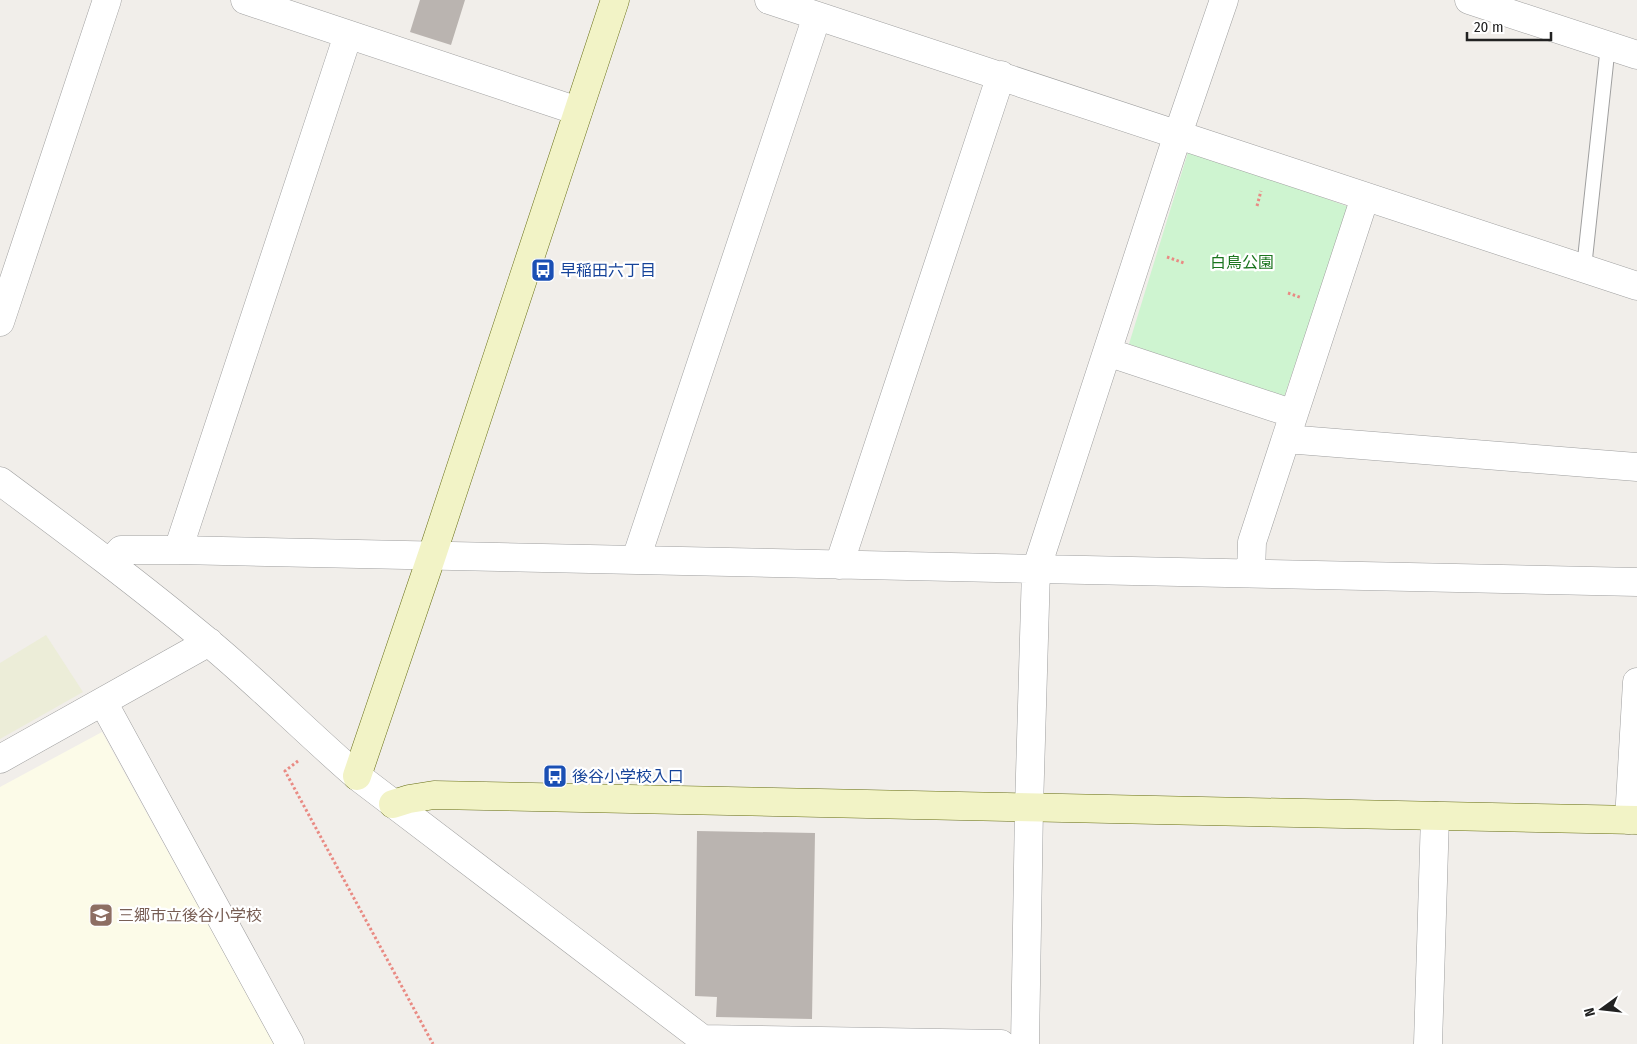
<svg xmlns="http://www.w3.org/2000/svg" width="1637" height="1044" font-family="'Fira Sans Condensed','Noto Sans JP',sans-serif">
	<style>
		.education { fill: #fcfbe8 }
		.farmland { fill: #ecedd8 }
		.park { fill: #cef4d0 }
		.building { fill: #bab4b0 }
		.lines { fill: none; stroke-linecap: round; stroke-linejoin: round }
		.lane-casing { stroke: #9f9f9f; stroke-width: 16 }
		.street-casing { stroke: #9f9f9f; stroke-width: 29 }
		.secondary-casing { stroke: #676e14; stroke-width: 29 }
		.path { stroke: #e98a83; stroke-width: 3; stroke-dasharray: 2.5 2.5; stroke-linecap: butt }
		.lane { stroke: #fff; stroke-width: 14 }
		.street { stroke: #fff; stroke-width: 28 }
		.secondary { stroke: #f2f3c6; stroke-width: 28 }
		.labels { text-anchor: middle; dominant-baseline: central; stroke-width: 4.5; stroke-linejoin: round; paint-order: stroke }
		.park-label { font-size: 16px; fill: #1b751f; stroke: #fff }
		.transit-label { font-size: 16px; fill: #164399; stroke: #fff; text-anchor: start }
		.education-label { font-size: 16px; fill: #785e54; stroke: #fff; text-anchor: start }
	</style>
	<rect width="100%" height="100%" fill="#f1eeea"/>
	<path class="education" d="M102 732 274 1044H0V787Z"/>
	<path class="farmland" d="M46 635 83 692 0 739V663Z"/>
	<path class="park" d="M1189 149 1349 207 1283 400 1129 344Z"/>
	<path class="building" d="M420 0H465L451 45 410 32Z
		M697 831 815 833 812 1019 716 1017 717 997 695 996Z"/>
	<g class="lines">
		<g class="lane-casing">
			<path id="lane" d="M1584 268 1608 45"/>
		</g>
		<g class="street-casing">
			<path id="street" d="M245 0 578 111
				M769 0 1637 286
				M1469 0 1637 55
				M0 322 107 0
				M1107 352 1294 414
				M1286 439 1637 467
				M0 481C70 533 140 585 207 641 259 684 306 732 357 776L709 1044
				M178 550 348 35
				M636 559 817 16
				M110 562 121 550H178L1637 582
				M839 565 1001 75
				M1251 573 1252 542 1365 197
				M103 702 290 1044
				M0 759 209 642
				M1629 820 1637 682
				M702 1039 1001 1044
				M1025 1044 1029 808 1036 570 1178 134 1224 0
				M1428 1044 1435 816"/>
		</g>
		<g class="secondary-casing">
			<path id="secondary" d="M357 776 432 555 615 0
				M393 804 409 799 434 795 1637 820"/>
		</g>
		<path class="path" d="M1257 206 1261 191
			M1167 257 1184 263
			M1288 293 1302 298
			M298 761 285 771 433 1044"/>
		<use href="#lane" class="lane"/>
		<use href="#street" class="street"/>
		<use href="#secondary" class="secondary"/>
	</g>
	<defs>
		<g id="bus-square" transform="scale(1.25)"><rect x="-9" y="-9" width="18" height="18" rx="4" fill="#1a4fb4" stroke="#fff"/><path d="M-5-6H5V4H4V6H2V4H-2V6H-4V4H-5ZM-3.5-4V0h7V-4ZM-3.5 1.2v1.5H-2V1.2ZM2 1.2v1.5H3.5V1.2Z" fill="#fff"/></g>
		<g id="school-square" transform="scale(1.25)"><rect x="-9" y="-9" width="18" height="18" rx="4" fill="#8d6e63" stroke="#fff"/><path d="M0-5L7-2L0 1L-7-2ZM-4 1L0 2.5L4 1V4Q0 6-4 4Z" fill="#fff"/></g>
	</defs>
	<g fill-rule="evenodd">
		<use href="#bus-square" x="543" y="270"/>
		<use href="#bus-square" x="555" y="776"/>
		<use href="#school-square" x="101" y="915"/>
	</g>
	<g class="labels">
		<g class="park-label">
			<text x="1242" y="262">白鳥公園</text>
		</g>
		<g class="transit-label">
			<text x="560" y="270">早稲田六丁目</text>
			<text x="572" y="776">後谷小学校入口</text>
		</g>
		<g class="education-label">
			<text x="118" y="915">三郷市立後谷小学校</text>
		</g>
	</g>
	<g transform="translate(1602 1009) rotate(255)" stroke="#ffffff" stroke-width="4" paint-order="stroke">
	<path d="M0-4L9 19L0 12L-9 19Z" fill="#222222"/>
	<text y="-8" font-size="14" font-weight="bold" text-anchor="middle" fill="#222222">N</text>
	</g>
	<path d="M1467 32v8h84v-8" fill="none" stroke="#222222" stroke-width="2.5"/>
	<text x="1474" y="32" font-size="15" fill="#222222" stroke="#ffffff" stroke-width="4" paint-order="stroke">20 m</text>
</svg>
